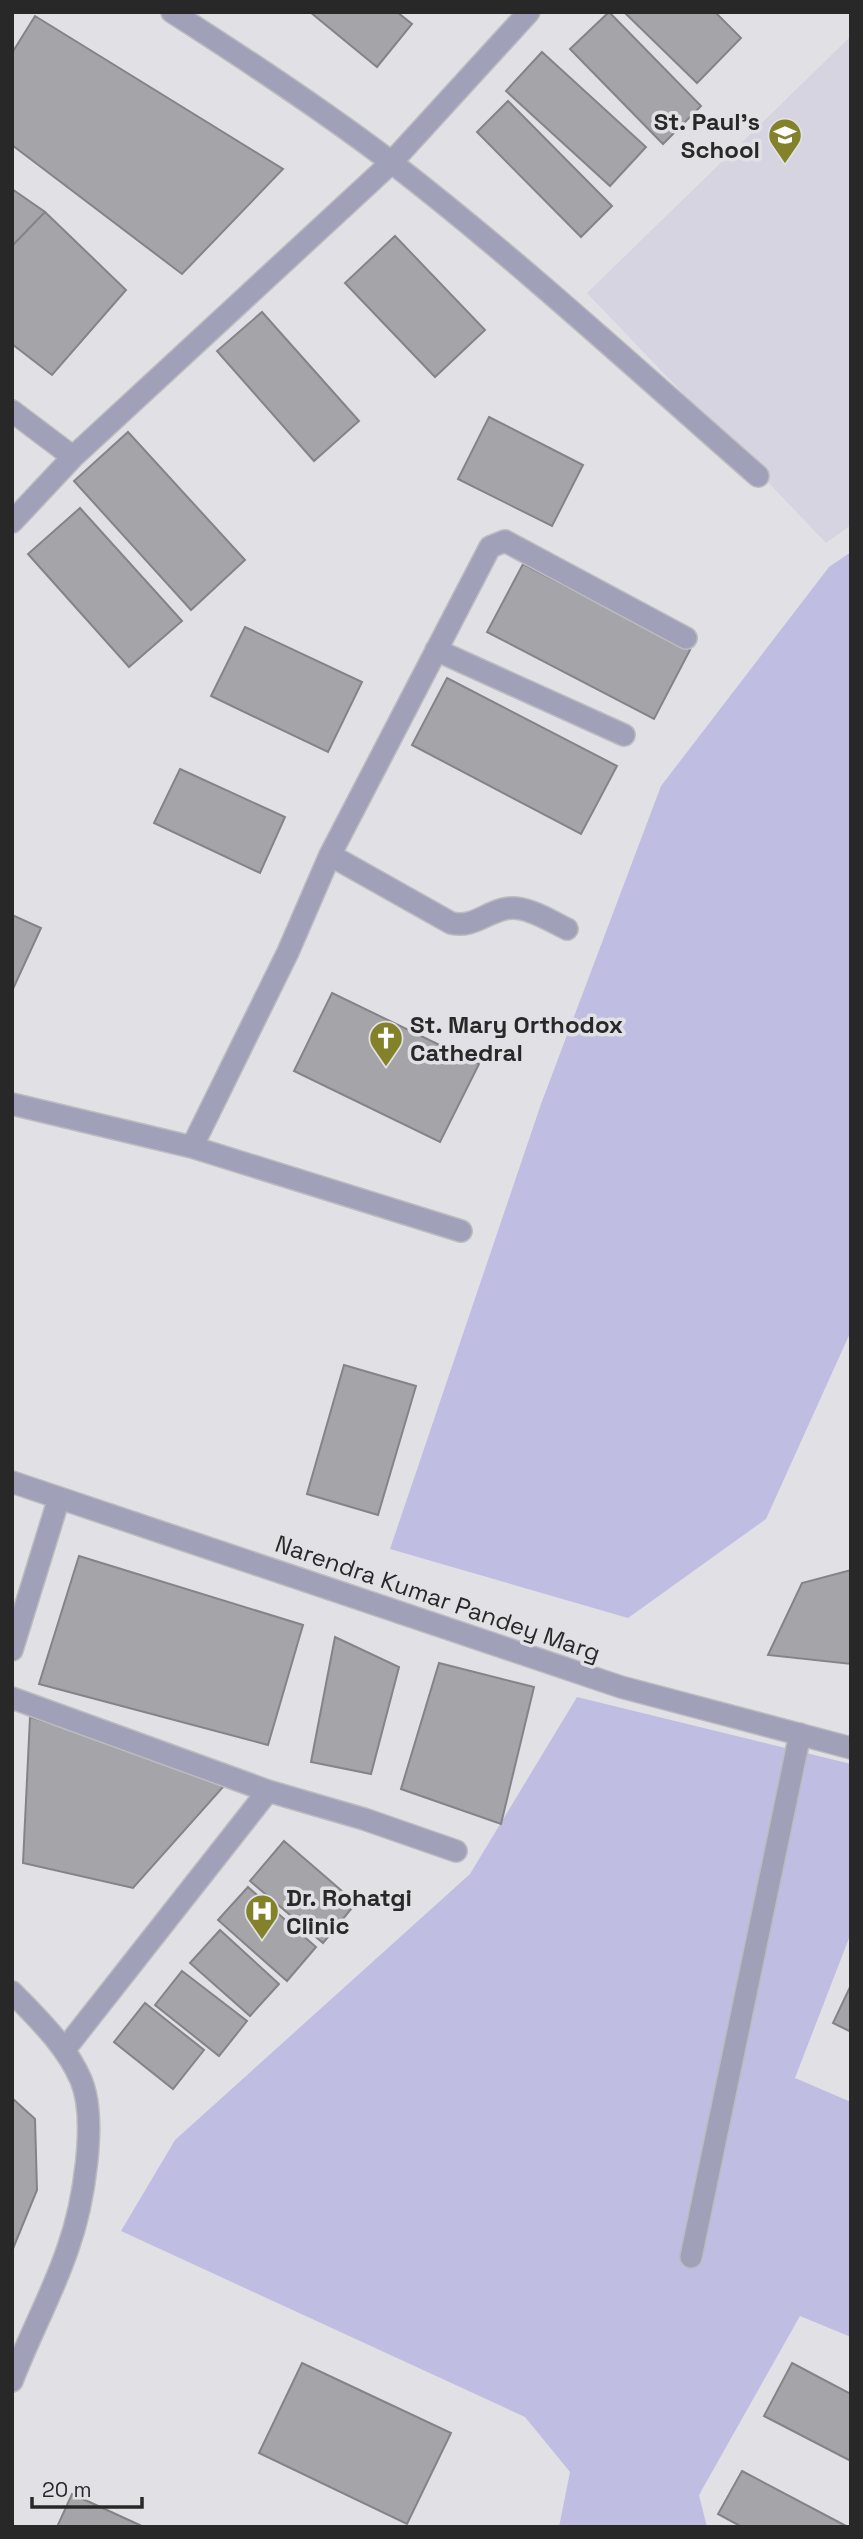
<svg xmlns="http://www.w3.org/2000/svg" width="863" height="2539" font-family="'Space Grotesk',sans-serif">
	<style>
		.built { fill: #d5d4e0 }
		.green { fill: #c0bde3 }
		.building { fill: #a5a4a8; stroke: #848488; stroke-width: 2 }
		.lines { fill: none; stroke-linecap: round; stroke-linejoin: round }
		.minor-casing { stroke: #bcbbbf; stroke-width: 24 }
		.minor { stroke: #a1a0b9; stroke-width: 21 }
		.labels { text-anchor: middle; dominant-baseline: central; stroke-width: 7; stroke-linejoin: round; paint-order: stroke }
		.poi-label { font-size: 24px; font-weight: bold; fill: #282829; stroke: #e1e0e5; text-anchor: start }
		.street-label { font-size: 24px; fill: #282829; stroke: #e1e0e5 }
	</style>
	<rect width="100%" height="100%" fill="#e1e0e5"/>
	<path class="built" d="M851 36V525L826 543 587 293Z"/>
	<path class="green" d="M851 552V1331L766 1519 628 1618 390 1549 541 1104 661 786 829 567Z
		M577 1697 851 1764V1933L795 2078 851 2102V2337L800 2316 699 2495 707 2527H559L570 2472 525 2417 121 2231 175 2140 470 1874Z"/>
	<path class="building" d="M310 12H397L412 24 377 67Z
		M609 12 701 106 663 144 570 49Z
		M624 12H715L741 38 697 83Z
		M35 16 283 169 182 274 12 145V53Z
		M542 52 646 147 610 186 506 91Z
		M508 101 612 206 581 237 477 132Z
		M12 189 45 212 12 246Z
		M45 212 126 290 52 375 12 344V246Z
		M395 236 485 330 435 377 345 283Z
		M262 312 359 421 314 461 217 351Z
		M489 417 583 465 552 526 458 479Z
		M128 432 245 560 191 610 74 481Z
		M80 508 182 621 129 667 28 554Z
		M523 564 690 650 654 719 487 632Z
		M245 627 362 682 328 752 211 696Z
		M447 678 617 766 581 834 412 745Z
		M180 769 285 817 260 873 154 823Z
		M12 915 41 928 12 991Z
		M332 993 479 1064 440 1142 294 1071Z
		M344 1365 416 1386 378 1515 307 1494Z
		M79 1556 303 1625 268 1745 39 1684Z
		M851 1570V1664L768 1655 802 1583Z
		M335 1637 399 1667 371 1774 311 1762Z
		M439 1663 534 1687 501 1824 401 1789Z
		M30 1717 231 1778 133 1888 23 1863Z
		M284 1841 356 1903 323 1943 250 1881Z
		M248 1887 316 1947 287 1981 218 1920Z
		M220 1930 279 1984 250 2016 190 1963Z
		M182 1971 247 2021 219 2056 155 2005Z
		M851 1985V2032L833 2023Z
		M145 2003 204 2050 173 2089 114 2042Z
		M12 2098 35 2119 37 2190 12 2251Z
		M302 2363 451 2433 407 2524 259 2453Z
		M792 2363 851 2394V2461L764 2416Z
		M742 2471 848 2527H742L718 2514Z
		M72 2494 144 2527H57Z"/>
	<g class="lines">
		<g class="minor-casing">
			<path id="minor" d="M172 12C247 60 320 108 391 162 518 260 637 370 758 476
				M12 411 73 457
				M12 522 73 457 391 163 529 12
				M436 650 624 735
				M330 855 451 923C472 928 484 914 504 909 524 904 549 920 567 929
				M12 1104 192 1147 461 1231
				M192 1147 288 952 330 855 490 547 505 541 686 638
				M12 1482 621 1687 851 1748
				M12 1650 59 1498
				M12 1698 268 1791 364 1819 456 1851
				M12 1992C38 2019 66 2045 81 2080 98 2120 83 2206 68 2248 53 2293 29 2336 12 2381
				M65 2049 268 1791
				M691 2257 800 1734"/>
		</g>
		<use href="#minor" class="minor"/>
	</g>
	<defs>
		<g id="school-pin" transform="scale(1.75)"><path d="M0 17L-7.5 6A9.5 9.5 0 1 1 7.5 6Z" fill="#83822b" stroke="#e1e0e5"/><path d="M0-5L7-2L0 1L-7-2ZM-4 1L0 2.5L4 1V4Q0 6-4 4Z" fill="#fff"/></g>
		<g id="church-pin" transform="scale(1.75)"><path d="M0 17L-7.5 6A9.5 9.5 0 1 1 7.5 6Z" fill="#83822b" stroke="#e1e0e5"/><path d="M-1.2-6h2.4v3.5h3.3v2.4h-3.3V6h-2.4V-.1h-3.3v-2.4h3.3Z" fill="#fff"/></g>
		<g id="hospital-pin" transform="scale(1.75)"><path d="M0 17L-7.5 6A9.5 9.5 0 1 1 7.5 6Z" fill="#83822b" stroke="#e1e0e5"/><path d="M-5-5h3v3.5h4V-5h3V5h-3V1.5h-4V5h-3Z" fill="#fff"/></g>
	</defs>
	<g fill-rule="evenodd">
		<use href="#school-pin" x="785" y="135"/>
		<use href="#church-pin" x="386" y="1038"/>
		<use href="#hospital-pin" x="262" y="1911"/>
	</g>
	<g class="labels">
		<g class="poi-label">
			<text x="760" y="121" text-anchor="end">St. Paul's<tspan x="760" dy="28">School</tspan></text>
			<text x="410" y="1024">St. Mary Orthodox<tspan x="410" dy="28">Cathedral</tspan></text>
			<text x="286" y="1897">Dr. Rohatgi<tspan x="286" dy="28">Clinic</tspan></text>
		</g>
		<g class="street-label">
			<text transform="translate(438 1598) rotate(19)">Narendra Kumar Pandey Marg</text>
		</g>
	</g>
	<rect width="863" height="2539" fill="none" stroke="#282829" stroke-width="28"/>
	<path d="M32 2497v10h110v-10" fill="none" stroke="#282829" stroke-width="3.5"/>
	<text x="42" y="2497" font-size="21" fill="#282829" stroke="#e1e0e5" stroke-width="5" paint-order="stroke">20 m</text>
</svg>
